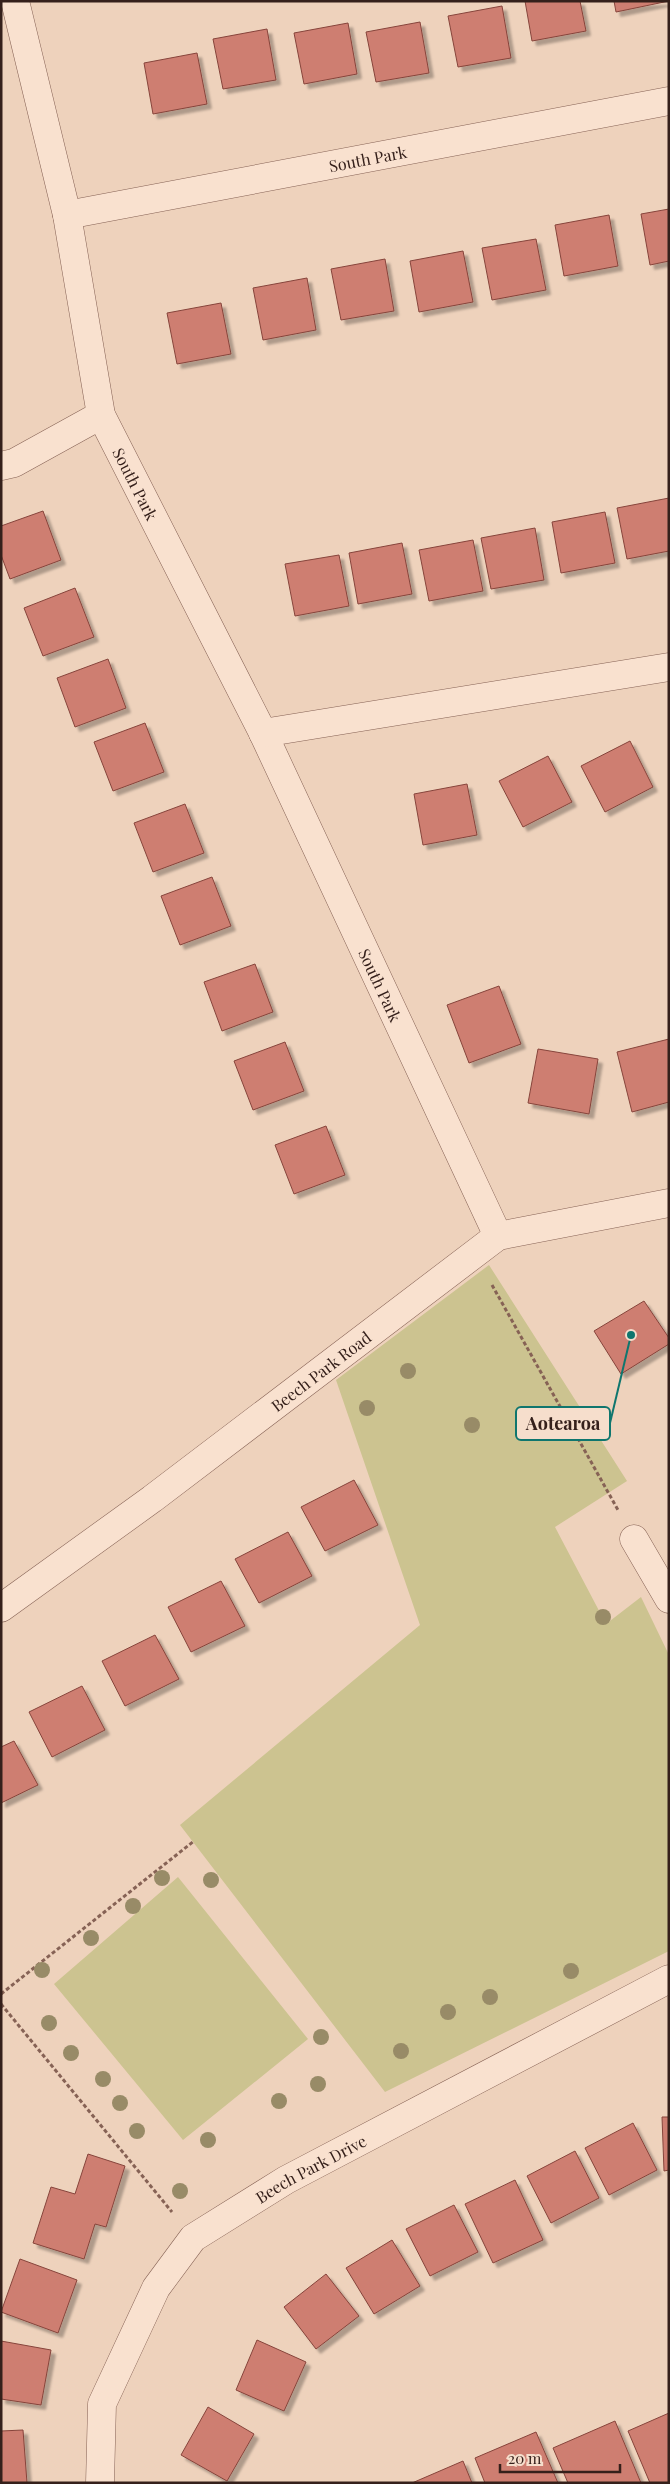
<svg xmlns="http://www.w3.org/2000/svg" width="670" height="2484" font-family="'Playfair Display',serif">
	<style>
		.green { fill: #ccc390 }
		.building { fill: #ce7e71; stroke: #86443b; filter: url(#shadow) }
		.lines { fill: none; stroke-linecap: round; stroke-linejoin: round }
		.street-casing { stroke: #866255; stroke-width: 29 }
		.path { stroke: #866255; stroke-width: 3; stroke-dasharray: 4 2.5; stroke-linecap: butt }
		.street { stroke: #f9e1cf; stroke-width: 28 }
		.tree { fill: #988b67 }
		.labels { text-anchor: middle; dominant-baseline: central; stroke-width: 4.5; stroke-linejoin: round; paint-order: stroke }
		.street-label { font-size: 16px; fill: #35201b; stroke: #f6decc }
		.leader { fill: none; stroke: #0f766e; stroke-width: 2 }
		.callout-dot { fill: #0f766e; stroke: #f6decc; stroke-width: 2 }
		.callout { fill: #f6decc; stroke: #0f766e; stroke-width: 2 }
		.callout-label { font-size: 18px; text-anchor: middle; font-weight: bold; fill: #35201b }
	</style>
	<defs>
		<filter id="shadow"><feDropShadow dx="4.5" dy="4.5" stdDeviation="1" flood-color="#0004"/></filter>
	</defs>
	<rect width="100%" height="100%" fill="#eed2bc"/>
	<path class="green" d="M489 1265 627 1481 555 1527 606 1624 641 1597 669 1655V1951L385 2092 180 1825 420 1625 336 1380Z
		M178 1877 308 2039 183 2140 54 1984Z"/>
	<path class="building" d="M525 1H580L586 31 532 41Z
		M614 1H669L616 12Z
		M502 6 511 58 458 67 448 16Z
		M420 22 429 73 376 82 366 32Z
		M348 23 357 74 304 84 294 33Z
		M267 29 276 80 223 89 213 39Z
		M197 53 207 104 153 114 144 63Z
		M669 209V261L650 265 641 214Z
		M609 215 618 266 564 276 555 225Z
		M536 239 546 290 492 300 482 248Z
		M463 251 473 302 419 312 410 261Z
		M385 259 394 311 341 320 331 269Z
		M307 278 316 330 263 340 253 288Z
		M221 303 231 354 177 364 167 313Z
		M669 498V551L627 559 617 508Z
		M43 511 61 560 10 579 1 555V526Z
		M605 512 615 563 561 573 552 522Z
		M535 528 544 580 491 589 481 538Z
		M473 540 483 591 429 601 419 550Z
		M402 543 412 594 358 604 349 553Z
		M339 555 349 606 295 616 285 564Z
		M75 588 94 637 43 656 24 608Z
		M108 659 126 708 75 727 57 678Z
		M145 723 164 772 113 791 94 742Z
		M630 741 653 787 605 812 581 766Z
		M548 756 572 802 523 827 499 781Z
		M467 784 477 835 423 845 414 794Z
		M185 804 204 853 153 872 134 823Z
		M212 877 231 926 180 945 161 896Z
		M255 964 273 1012 222 1031 204 982Z
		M499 986 521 1044 469 1063 447 1005Z
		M669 1039V1102L632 1112 617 1052Z
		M285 1042 304 1091 253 1110 234 1061Z
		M538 1049 598 1059 589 1114 528 1103Z
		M326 1126 345 1175 294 1194 275 1145Z
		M644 1301 669 1338V1344L621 1374 594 1331Z
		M354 1480 378 1525 325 1551 301 1507Z
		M288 1532 312 1576 259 1603 235 1559Z
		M221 1581 245 1626 191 1652 168 1607Z
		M155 1635 179 1679 125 1706 102 1661Z
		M82 1686 105 1730 52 1757 29 1712Z
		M14 1741 38 1785 1 1803V1747Z
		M662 2117H669V2170L664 2171Z
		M633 2123 657 2170 609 2195 585 2148Z
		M575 2151 599 2198 551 2223 527 2176Z
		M88 2154 125 2166 106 2227 95 2224 84 2259 33 2243 51 2187 75 2194Z
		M515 2180 543 2240 493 2263 465 2204Z
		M454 2205 478 2252 430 2276 406 2229Z
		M392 2240 420 2286 374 2314 346 2268Z
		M20 2259 77 2280 58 2333 1 2312Z
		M326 2274 359 2316 316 2349 284 2307Z
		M257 2340 306 2362 284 2411 236 2390Z
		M1 2341 51 2350 41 2405 1 2399Z
		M208 2407 254 2434 227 2481 181 2455Z
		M669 2413V2483H650L628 2431Z
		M615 2421 641 2483H568L553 2448Z
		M23 2430 27 2483H1V2431Z
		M536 2432 558 2483H485L475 2458Z
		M463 2461 472 2483H412Z"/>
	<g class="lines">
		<g class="street-casing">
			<g id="street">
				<path id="s1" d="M15 1 67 215 101 415 263 733 498 1236"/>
				<path id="s2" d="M67 215 669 101"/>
				<path d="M1 466 14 463 101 415"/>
				<path d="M263 733 669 667"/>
				<path d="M634 1539 669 1599"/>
				<path id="s3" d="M1 1608 152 1499 498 1236 669 1203"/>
				<path id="s4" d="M100 2483 102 2404 156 2288 193 2238 286 2180 669 1979"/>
			</g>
		</g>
		<path class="path" d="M492 1285 618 1510
			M1 1994 194 1841
			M1 2004 172 2212"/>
		<use href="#street" class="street"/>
	</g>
	<g class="tree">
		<circle cx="408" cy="1371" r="8"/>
		<circle cx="367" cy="1408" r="8"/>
		<circle cx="472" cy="1425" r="8"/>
		<circle cx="603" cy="1617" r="8"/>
		<circle cx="162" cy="1878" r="8"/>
		<circle cx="211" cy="1880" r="8"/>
		<circle cx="133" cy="1906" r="8"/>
		<circle cx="91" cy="1938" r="8"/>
		<circle cx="42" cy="1970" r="8"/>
		<circle cx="571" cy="1971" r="8"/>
		<circle cx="490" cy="1997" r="8"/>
		<circle cx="448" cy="2012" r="8"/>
		<circle cx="49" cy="2023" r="8"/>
		<circle cx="321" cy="2037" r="8"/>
		<circle cx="401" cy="2051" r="8"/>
		<circle cx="71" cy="2053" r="8"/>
		<circle cx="103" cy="2079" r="8"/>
		<circle cx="318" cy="2084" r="8"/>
		<circle cx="279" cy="2101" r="8"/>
		<circle cx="120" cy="2103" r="8"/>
		<circle cx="137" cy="2131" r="8"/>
		<circle cx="208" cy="2140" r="8"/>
		<circle cx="180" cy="2191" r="8"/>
	</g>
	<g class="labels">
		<g class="street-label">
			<text stroke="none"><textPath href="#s2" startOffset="306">South Park</textPath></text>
			<text stroke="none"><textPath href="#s1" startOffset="500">South Park</textPath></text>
			<text stroke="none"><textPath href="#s1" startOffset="1058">South Park</textPath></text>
			<text stroke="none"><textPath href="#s3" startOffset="398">Beech Park Road</textPath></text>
			<text stroke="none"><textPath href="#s4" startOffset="406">Beech Park Drive</textPath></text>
		</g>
	</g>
	<path class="leader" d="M631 1335L610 1423"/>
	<circle class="callout-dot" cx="631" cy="1335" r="5"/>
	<rect class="callout" x="516" y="1407" width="94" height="33" rx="5"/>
	<g class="callout-label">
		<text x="563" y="1430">Aotearoa</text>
	</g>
	<rect width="670" height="2484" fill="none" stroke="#35201b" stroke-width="5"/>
	<path d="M500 2464v8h120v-8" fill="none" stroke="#35201b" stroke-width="2.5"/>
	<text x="508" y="2464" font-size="15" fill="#35201b" stroke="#f6decc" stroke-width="4" paint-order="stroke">20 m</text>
</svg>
